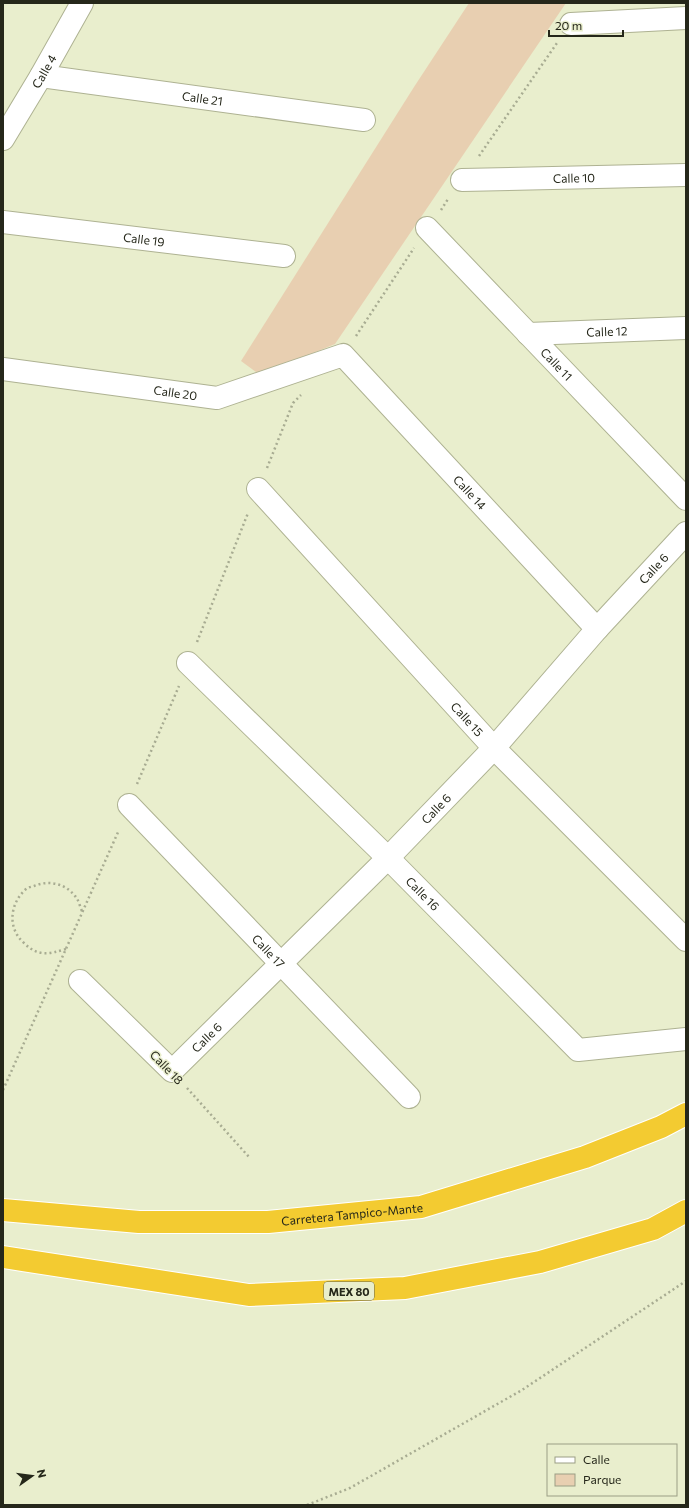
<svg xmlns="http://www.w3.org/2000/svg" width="689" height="1508" font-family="Commissioner,sans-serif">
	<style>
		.green { fill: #e8cfb1 }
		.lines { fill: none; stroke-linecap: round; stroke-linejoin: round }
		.street-casing { stroke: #aeb292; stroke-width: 24 }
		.highway-casing { stroke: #fff; stroke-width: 24 }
		.path { stroke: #a8ac92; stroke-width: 2.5; stroke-dasharray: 2 3; stroke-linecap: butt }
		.street { stroke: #fff; stroke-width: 22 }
		.highway { stroke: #f3cb31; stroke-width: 22 }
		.labels { text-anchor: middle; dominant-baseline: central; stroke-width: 3; stroke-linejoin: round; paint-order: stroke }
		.shield { fill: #e9eecd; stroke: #606350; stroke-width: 1 }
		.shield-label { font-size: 11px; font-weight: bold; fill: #25271a }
		.street-label { font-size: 12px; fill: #25271a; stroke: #e9eecd }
	</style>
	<rect width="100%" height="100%" fill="#e9eecd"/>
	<path class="green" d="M469 3H566L335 344 260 375 241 361 414 87Z"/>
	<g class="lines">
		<g class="street-casing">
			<g id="street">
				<path d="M571 24 686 18"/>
				<path id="s1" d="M41 76 364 120"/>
				<path id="s2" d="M3 139 41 76 82 3"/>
				<path id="s3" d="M462 180 686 175"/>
				<path id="s4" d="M3 222 284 256"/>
				<path id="s5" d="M427 228 686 499"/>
				<path id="s6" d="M528 334 686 328"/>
				<path id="s7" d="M3 369 217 398 343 355 597 629"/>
				<path id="s8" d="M258 489 494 748 686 940"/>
				<path id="s9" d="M188 663 388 858 578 1050 686 1039"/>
				<path id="s10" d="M129 805 409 1097"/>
				<path id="s11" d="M80 981 172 1071 388 858 494 748 597 629 686 533"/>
			</g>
		</g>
		<g class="highway-casing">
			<g id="highway">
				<path id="s12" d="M3 1210 139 1222H268L421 1207 585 1157 661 1127 686 1114"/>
				<path d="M3 1257 249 1295 405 1288 540 1262 653 1229 686 1211"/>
			</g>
		</g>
		<path class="path" d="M479 156 557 43
			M441 210 448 199
			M356 336 414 248
			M267 468 293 403 301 395
			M197 642 248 513
			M137 784 179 686
			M66 949C49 954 38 957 24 943 7 928 10 904 25 890 28 887 31 887 34 886 48 880 65 883 75 896 79 900 80 908 83 913
			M187 1088 249 1157
			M3 1090 119 830
			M307 1505 350 1488 522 1390 686 1281"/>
		<use href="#street" class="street"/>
		<use href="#highway" class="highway"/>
	</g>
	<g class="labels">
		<rect class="shield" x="324" y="1282" width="50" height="18" rx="3"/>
		<g class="shield-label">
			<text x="349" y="1291">MEX 80</text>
		</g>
		<g class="street-label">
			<text stroke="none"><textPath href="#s2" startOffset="79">Calle 4</textPath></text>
			<text stroke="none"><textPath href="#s1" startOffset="163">Calle 21</textPath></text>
			<text stroke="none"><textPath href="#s3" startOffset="112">Calle 10</textPath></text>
			<text stroke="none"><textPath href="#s4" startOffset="142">Calle 19</textPath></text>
			<text stroke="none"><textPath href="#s6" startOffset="79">Calle 12</textPath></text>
			<text stroke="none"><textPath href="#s5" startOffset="188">Calle 11</textPath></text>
			<text stroke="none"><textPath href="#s7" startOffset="174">Calle 20</textPath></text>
			<text stroke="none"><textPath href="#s7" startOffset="536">Calle 14</textPath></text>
			<text stroke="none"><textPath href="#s11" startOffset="825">Calle 6</textPath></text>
			<text stroke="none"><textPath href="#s8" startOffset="311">Calle 15</textPath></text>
			<text stroke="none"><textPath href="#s11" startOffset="501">Calle 6</textPath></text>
			<text stroke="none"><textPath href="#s9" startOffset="329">Calle 16</textPath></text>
			<text stroke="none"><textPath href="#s10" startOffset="202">Calle 17</textPath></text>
			<text stroke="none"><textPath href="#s11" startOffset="177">Calle 6</textPath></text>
			<text transform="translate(167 1067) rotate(46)">Calle 18</text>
			<text stroke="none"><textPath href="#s12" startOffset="350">Carretera Tampico-Mante</textPath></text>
		</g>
	</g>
	<rect width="689" height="1508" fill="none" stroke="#25271a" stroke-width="8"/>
	<rect x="547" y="1444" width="130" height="52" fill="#e9eecd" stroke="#9b9e85"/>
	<rect x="555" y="1457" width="20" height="6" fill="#ffffff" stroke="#9b9e85"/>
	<text x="583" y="1464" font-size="12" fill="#25271a">Calle</text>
	<rect x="555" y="1474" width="20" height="12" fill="#e8cfb1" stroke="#9b9e85"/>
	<text x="583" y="1484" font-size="12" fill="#25271a">Parque</text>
	<g transform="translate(32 1476) rotate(76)" stroke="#e9eecd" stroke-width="3" paint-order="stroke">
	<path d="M0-3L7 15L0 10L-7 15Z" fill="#25271a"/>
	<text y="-6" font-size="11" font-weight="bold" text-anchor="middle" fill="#25271a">N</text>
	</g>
	<path d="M549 30v6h74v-6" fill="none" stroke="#25271a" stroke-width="2"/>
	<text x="555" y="30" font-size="12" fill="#25271a" stroke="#e9eecd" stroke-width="3" paint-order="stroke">20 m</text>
</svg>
